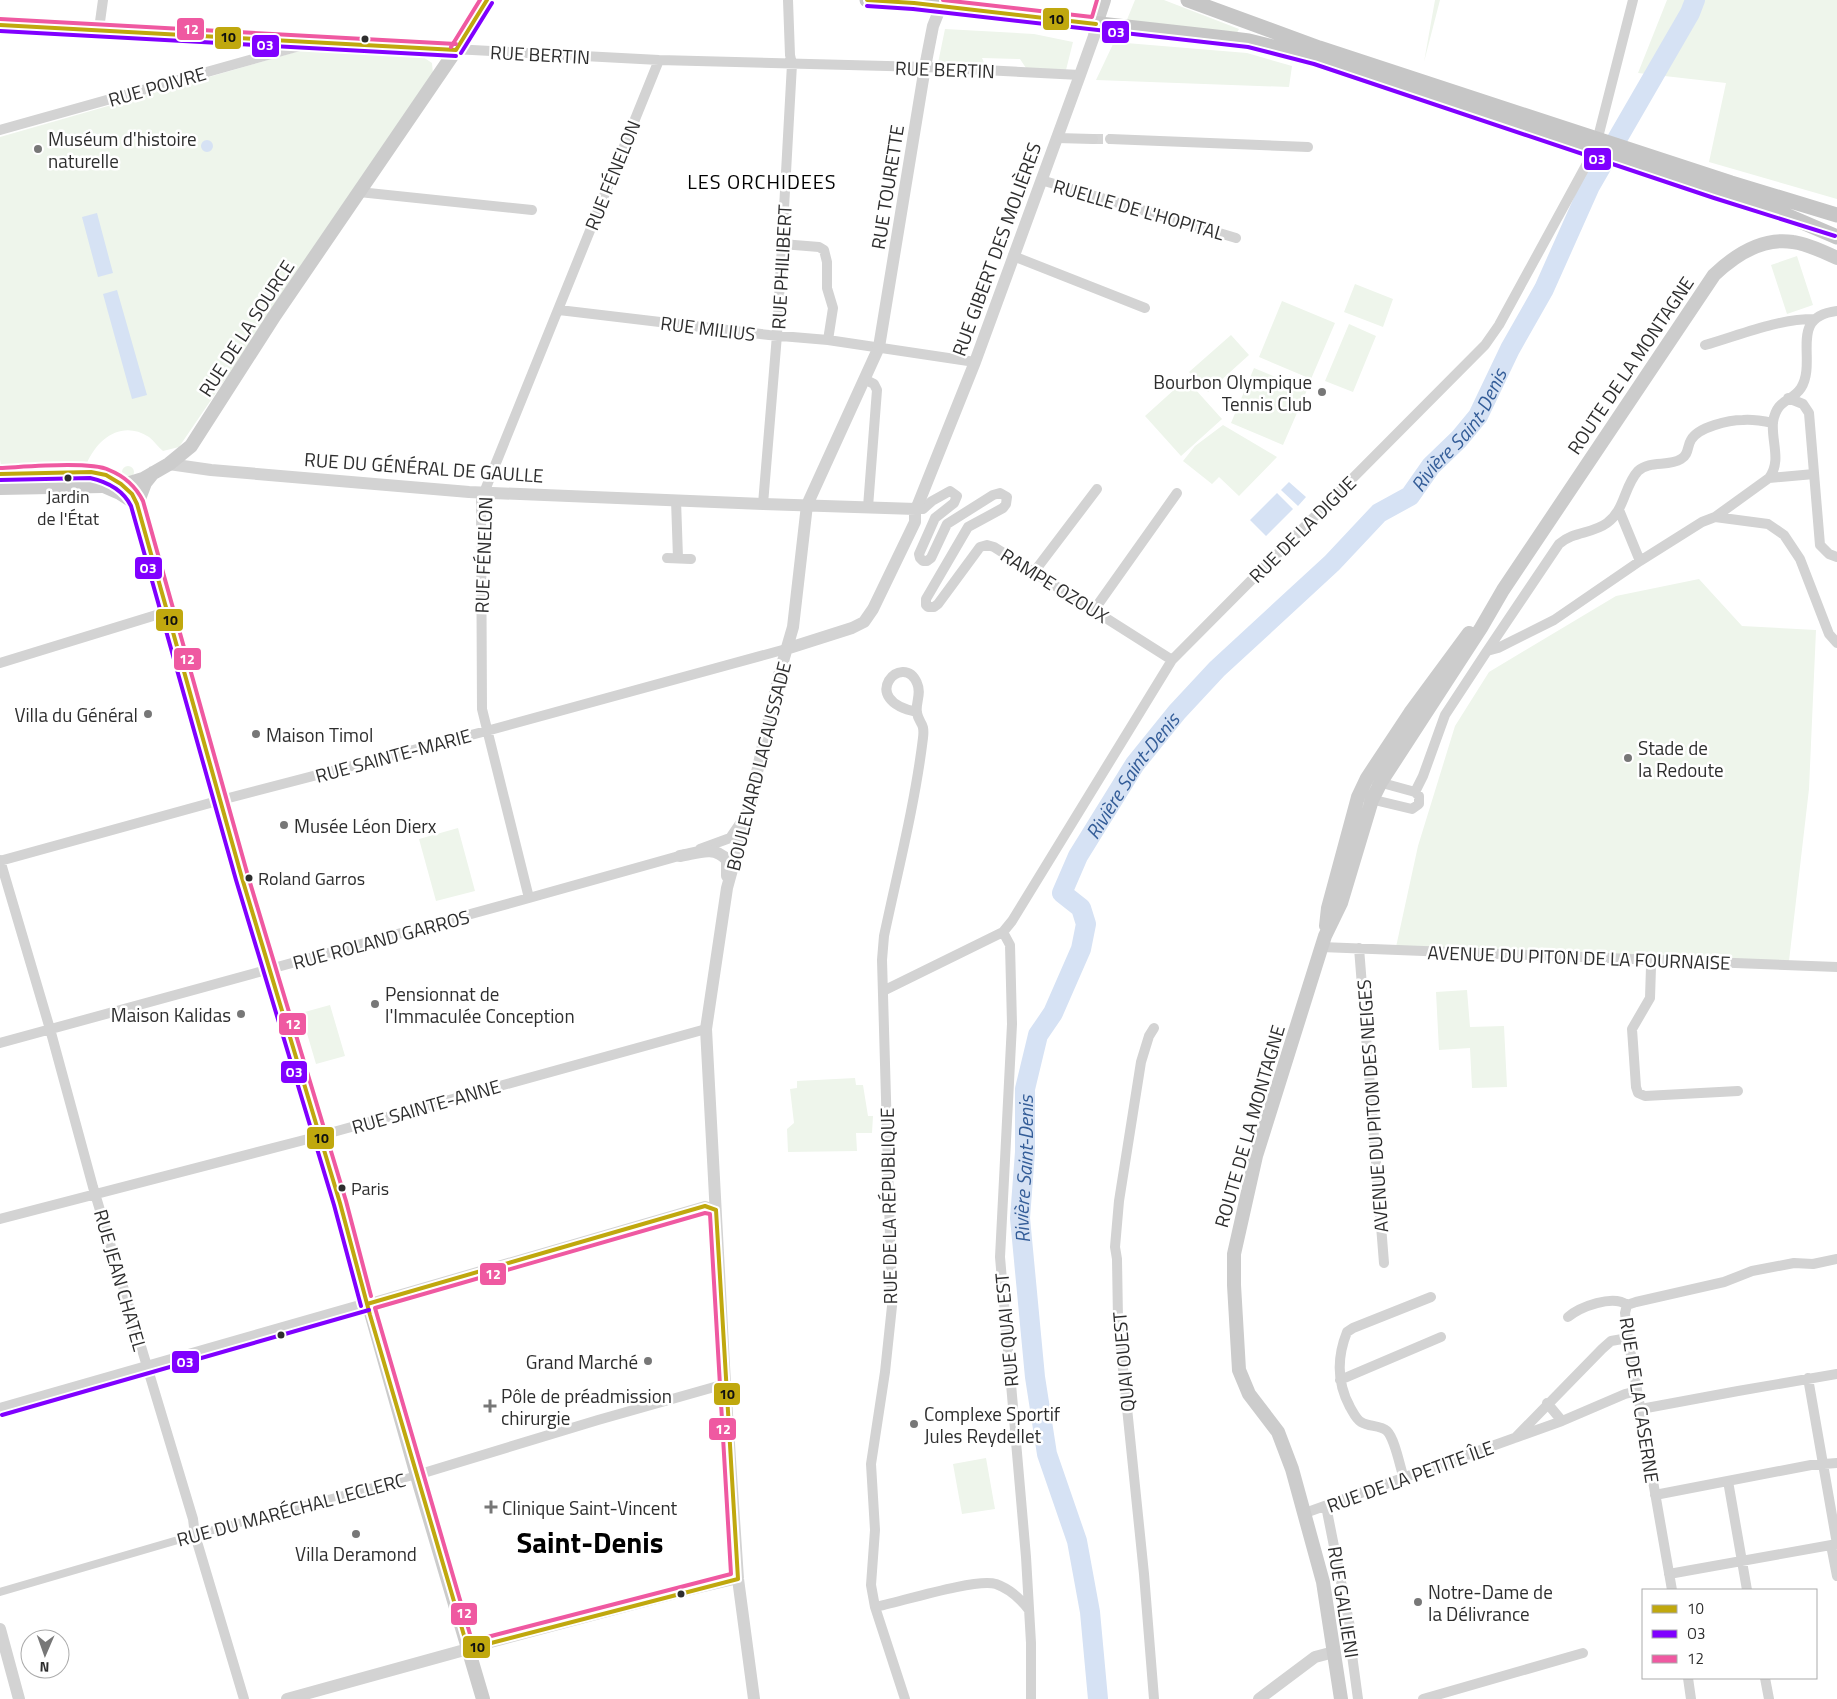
<svg xmlns="http://www.w3.org/2000/svg" width="1837" height="1699" font-family="'Titillium Web',sans-serif">
	<style>
		.green { fill: #eef5eb }
		.water { fill: #d6e2f4 }
		.lines { fill: none; stroke-linecap: round; stroke-linejoin: round }
		.river { stroke: #d6e2f4; stroke-width: 20 }
		.minor-tunnel { stroke: #d5d5d5; stroke-width: 10; stroke-dasharray: 10 5; stroke-linecap: butt }
		.pedestrian { stroke: #d3d3d3; stroke-width: 8 }
		.minor { stroke: #d3d3d3; stroke-width: 10 }
		.tertiary { stroke: #d3d3d3; stroke-width: 12 }
		.secondary { stroke: #ccc; stroke-width: 14 }
		.primary { stroke: #c6c6c6; stroke-width: 15 }
		.bus-1-casing { stroke: #fff; stroke-width: 8 }
		.bus-2-casing { stroke: #fff; stroke-width: 8 }
		.bus-3-casing { stroke: #fff; stroke-width: 8 }
		.bus-1 { stroke: #c0a80e; stroke-width: 4 }
		.bus-2 { stroke: #8000ff; stroke-width: 4 }
		.bus-3 { stroke: #ef59a1; stroke-width: 4 }
		.bus-dot { fill: #2e2e2e; stroke: #fff; stroke-width: 2 }
		.poi-dot { fill: #777; stroke: #fff; stroke-width: 2 }
		.labels { text-anchor: middle; dominant-baseline: central; stroke-width: 5; stroke-linejoin: round; paint-order: stroke }
		.bus-label { font-size: 18px; fill: #2e2e2e; stroke: #fff; text-anchor: start }
		.street-label { font-size: 19px; fill: #2e2e2e; stroke: #fff }
		.poi-label { font-size: 19px; fill: #2e2e2e; stroke: #fff; text-anchor: start }
		.neighbourhood-label { font-size: 20px; letter-spacing: 1px; fill: #000; stroke: #fff }
		.water-label { font-size: 20px; font-style: italic; fill: #345d98; stroke: #fff }
		.town-label { font-size: 29px; font-weight: bold; fill: #000; stroke: #fff }
		.line-badge { stroke: #fff; stroke-width: 2 }
		.badge-label { font-size: 14px; text-anchor: middle; font-weight: bold; fill: #fff }
		.pale-badge-label { font-size: 14px; text-anchor: middle; font-weight: bold; fill: #111 }
	</style>
	<rect width="100%" height="100%" fill="#fff"/>
	<path class="green" d="M1135 0H1164L1239 29 1237 33 1126 22Z
		M1435 0H1440L1424 62Z
		M1667 0H1837V199L1709 162 1726 83 1638 73Z
		M945 29 1034 34 1073 42 1066 70 1026 68 1020 59 982 58 986 67 938 63Z
		M1114 42 1247 53 1292 66 1289 87 1096 80Z
		M303 50 423 57 432 63 433 74 179 447 163 451C158 447 154 441 149 437 122 420 98 438 87 463L1 465 0 460V137Z
		M1797 256 1813 305 1787 314 1771 265Z
		M1355 284 1393 299 1383 327 1344 312Z
		M1282 301 1335 323 1311 379 1259 357Z
		M1349 324 1376 336 1353 392 1325 381Z
		M1231 335 1249 355 1208 392 1189 372Z
		M1254 368 1307 390 1283 445 1231 423Z
		M1186 379 1222 419 1181 456 1145 416Z
		M1223 425 1277 457 1239 496 1219 477 1212 484 1183 461 1195 446Z
		M122 472a6 6 0 1 1 12 0a6 6 0 1 1-12 0Z
		M1699 579 1742 626 1816 630 1809 789 1789 961 1396 947 1418 846 1455 726 1489 672 1616 596Z
		M458 828 475 891 436 901 419 839Z
		M1467 990 1470 1027 1504 1026 1507 1087 1472 1088 1470 1048 1439 1050 1436 992Z
		M330 1005 345 1056 316 1064 301 1013Z
		M855 1078 856 1085H863L868 1116H873L872 1133H856L857 1151 788 1152 787 1129 794 1123 790 1089 797 1088V1081Z
		M986 1458 995 1509 962 1514 953 1464Z"/>
	<path class="water" d="M201 146a6 6 0 1 1 12 0a6 6 0 1 1-12 0Z
		M97 213 113 273 98 277 82 217Z
		M117 290 147 395 132 399 103 294Z
		M1289 482 1306 497 1298 506 1281 490Z
		M1277 493 1293 509 1266 536 1250 520Z"/>
	<g class="lines">
		<path class="river" id="s1" d="M1098 1699 1090 1612 1077 1541 1047 1454 1035 1377 1020 1218 1025 1152V1089L1038 1035 1053 1013 1081 949 1086 924 1081 908 1062 893 1078 856 1135 764 1177 712 1217 669 1332 563 1379 513 1410 496 1431 466 1459 439 1478 416 1510 349 1544 289 1590 186 1690 13 1695 0"/>
		<path class="minor-tunnel" d="M1093 139H1110"/>
		<path class="pedestrian" d="M0 1592 195 1535 417 1475"/>
		<path class="minor" d="M0 25 659 60 925 67 1080 75
			M99 29 103 0
			M0 130 307 44
			M1057 138 1093 139
			M1110 139 1308 147
			M1041 180 1236 238
			M359 192 532 210
			M782 244 819 247 824 250 827 262V288L833 308 828 340
			M1013 256 1145 308
			M559 310 769 335 828 340 975 362
			M1705 345C1740 335 1777 319 1814 319
			M864 379 874 384 877 390 868 507
			M1788 398 1803 404 1809 413 1820 545 1829 554 1837 557
			M1773 423C1763 421 1753 419 1743 420 1729 420 1698 427 1691 440 1687 446 1689 455 1681 459 1668 467 1650 460 1638 471 1624 486 1625 510 1607 523 1592 534 1574 531 1559 544L1487 651 1498 648 1554 620 1640 561 1702 522 1715 517 1768 524 1784 535 1800 559 1829 634 1837 643
			M1769 478 1814 474
			M676 500 678 558
			M763 504 777 335 792 64 790 55 788 0
			M916 509H923L932 501 950 491 957 496 954 503 935 518 919 554 920 558 923 561H927L931 558 947 524 993 495 1000 493 1007 497 1006 504 1003 508 968 527 926 599V605L928 607H934L938 604 980 547 987 545 994 547 1172 660
			M1619 510 1640 561
			M1715 517 1769 478C1782 461 1771 441 1773 422 1777 398 1791 403 1801 388 1818 360 1787 317 1837 311
			M667 558 691 559
			M1034 572 1097 489
			M1094 610 1177 493
			M0 663 166 612
			M1415 792 1423 776 1445 715 1487 651
			M1366 798 1412 809 1419 804V796L1415 792 1375 781
			M700 849 730 838 743 819
			M0 860 50 1029 93 1187 193 1519 195 1535 244 1699
			M0 861 221 800 494 729 786 649
			M529 898 482 709 481 500 659 60
			M1003 932 1010 945 1012 1024 1000 1257 1026 1557 1031 1643V1699
			M1321 947 1837 967
			M1359 948 1384 1263
			M1654 960 1651 967 1650 998 1632 1029 1636 1087 1638 1093 1645 1096 1738 1091
			M883 991 1003 932 1012 921 1172 660 1485 345 1499 325 1595 149 1633 0
			M0 1043 529 898 686 854
			M0 1219 308 1139 706 1029
			M367 1304 705 1206 716 1210
			M1568 1317C1580 1307 1613 1294 1627 1305
			M1808 1378 1837 1544
			M1340 1380 1441 1337
			M1547 1403 1562 1421
			M1641 1409 1738 1391 1837 1374
			M1515 1438 1602 1349 1611 1341 1628 1338
			M417 1475 598 1420 725 1384
			M1404 1479C1400 1467 1395 1439 1387 1431 1380 1425 1369 1427 1361 1422 1356 1419 1353 1412 1350 1407 1337 1383 1337 1357 1347 1332L1353 1328 1431 1297
			M1728 1481 1747 1590
			M1655 1495 1811 1465 1837 1463
			M1326 1506 1352 1637V1655L1358 1699
			M1305 1513 1562 1421 1625 1394 1637 1391
			M1831 1545 1837 1576
			M1669 1574 1837 1544
			M1672 1590 1628 1338 1625 1313 1627 1305 1636 1302 1724 1282 1752 1271 1794 1263 1813 1264 1837 1259
			M875 1607C900 1602 975 1578 996 1584 1010 1589 1020 1598 1029 1610
			M468 1649 683 1592 738 1579
			M1688 1678 1691 1699
			M1765 1678 1769 1699
			M905 1699 875 1607 871 1585 875 1530 871 1464 885 1372 892 1306 882 960 884 936C898 870 915 804 923 738 925 722 919 724 917 713 915 703 922 694 917 683 903 650 856 700 917 712
			M1154 1699 1144 1574 1118 1320 1117 1259 1115 1247 1119 1201 1141 1062 1149 1036 1154 1028
			M1423 1699 1583 1653"/>
		<path class="tertiary" d="M169 464 211 470 469 492 763 504 916 509
			M786 649 852 628 864 622 873 609 915 522V512L975 362 1080 75 1094 36 1096 24
			M680 856C698 853 714 845 727 860V876
			M0 1409 367 1304
			M0 1629 19 1699
			M287 1699 468 1649
			M754 1699 738 1579 725 1384 706 1029 727 888 748 812 779 675 793 627 807 505 879 347 925 67 933 26 941 6
			M1259 1699 1315 1657 1334 1652"/>
		<path class="secondary" d="M1096 24 1104 0
			M153 473 145 483 137 504 242 878 340 1203 420 1486 483 1699
			M104 486 120 493 137 504
			M0 488 102 486 130 483 143 479 169 464 191 446 275 315 456 50 487 0
			M1326 926 1328 908 1358 797 1367 778 1410 713 1469 633
			M1341 1699 1323 1582 1292 1469 1278 1432 1249 1394 1239 1370 1234 1285V1254L1256 1156 1325 936 1341 903 1372 800 1381 782 1481 628 1503 590 1714 275C1735 255 1762 237 1793 242 1808 244 1824 252 1837 258"/>
		<path class="primary" d="M867 0 914 3 1225 38 1249 41 1316 58 1774 210 1837 237
			M1188 0 1319 48 1731 183 1837 215"/>
		<g class="bus-1-casing">
			<path id="bus-1" d="M867 0 914 3 1096 24
				M0 25 456 50
				M456 50 487 0
				M0 474 91 472 106 475 121 484 132 494 137 504 242 878 340 1203 370 1315 468 1649 738 1579
				M716 1210 738 1579
				M367 1304 705 1206 716 1210"/>
		</g>
		<g class="bus-2-casing">
			<path id="bus-2" d="M867 6 913 9 1248 47 1314 64 1714 198 1835 236
				M0 31 456 56
				M461 53 492 3
				M0 480 90 478C108 482 123 490 131 506L236 880 334 1205 361 1306
				M2 1415 369 1310"/>
		</g>
		<g class="bus-3-casing">
			<path id="bus-3" d="M943 0 1092 17 1097 0
				M0 19 456 44
				M451 47 480 0
				M0 468C24 467 90 461 109 470 124 476 136 487 143 501L248 876 346 1201 371 1296
				M705 1213 710 1214 731 1574 472 1641 375 1308Z"/>
		</g>
		<use href="#bus-1" class="bus-1"/>
		<use href="#bus-2" class="bus-2"/>
		<use href="#bus-3" class="bus-3"/>
	</g>
	<g class="bus-dot">
		<circle cx="365" cy="39" r="4.5"/>
		<circle cx="68" cy="478" r="4.5"/>
		<circle cx="249" cy="878" r="4.5"/>
		<circle cx="342" cy="1188" r="4.5"/>
		<circle cx="281" cy="1335" r="4.5"/>
		<circle cx="681" cy="1594" r="4.5"/>
	</g>
	<g class="poi-dot">
		<circle cx="38" cy="149" r="5"/>
		<circle cx="1322" cy="392" r="5"/>
		<circle cx="148" cy="714" r="5"/>
		<circle cx="256" cy="734" r="5"/>
		<circle cx="1628" cy="758" r="5"/>
		<circle cx="284" cy="825" r="5"/>
		<circle cx="375" cy="1004" r="5"/>
		<circle cx="241" cy="1014" r="5"/>
		<circle cx="648" cy="1361" r="5"/>
		<path d="M487.5 1398.5h5v5h5v5h-5v5h-5v-5h-5v-5h5z"/>
		<circle cx="914" cy="1424" r="5"/>
		<path d="M488.5 1499.5h5v5h5v5h-5v5h-5v-5h-5v-5h5z"/>
		<circle cx="356" cy="1534" r="5"/>
		<circle cx="1418" cy="1602" r="5"/>
	</g>
	<g class="labels">
		<g class="bus-label">
			<text x="68" y="496" text-anchor="middle">Jardin<tspan x="68" dy="22">de l'État</tspan></text>
			<text x="258" y="878">Roland Garros</text>
			<text x="351" y="1188">Paris</text>
		</g>
		<g class="street-label">
			<text transform="translate(540 54) rotate(3)">RUE BERTIN</text>
			<text transform="translate(945 69) rotate(2)">RUE BERTIN</text>
			<text transform="translate(157 86) rotate(-16)">RUE POIVRE</text>
			<text transform="translate(612 175) rotate(-68)">RUE FÉNELON</text>
			<text transform="translate(887 187) rotate(-81)">RUE TOURETTE</text>
			<text transform="translate(1139 209) rotate(16)">RUELLE DE L'HOPITAL</text>
			<text transform="translate(996 249) rotate(-70)">RUE GIBERT DES MOLIÈRES</text>
			<text transform="translate(781 267) rotate(-87)">RUE PHILIBERT</text>
			<text transform="translate(246 328) rotate(-57)">RUE DE LA SOURCE</text>
			<text transform="translate(708 328) rotate(7)">RUE MILIUS</text>
			<text transform="translate(1630 365) rotate(-56)">ROUTE DE LA MONTAGNE</text>
			<text transform="translate(424 467) rotate(4)">RUE DU GÉNÉRAL DE GAULLE</text>
			<text transform="translate(1302 529) rotate(-45)">RUE DE LA DIGUE</text>
			<text transform="translate(483 555) rotate(-88)">RUE FÉNELON</text>
			<text transform="translate(1055 585) rotate(32)">RAMPE OZOUX</text>
			<text transform="translate(393 755) rotate(-15)">RUE SAINTE-MARIE</text>
			<text transform="translate(758 766) rotate(-76)">BOULEVARD LACAUSSADE</text>
			<text transform="translate(381 939) rotate(-15)">RUE ROLAND GARROS</text>
			<text transform="translate(1579 957) rotate(2)">AVENUE DU PITON DE LA FOURNAISE</text>
			<text transform="translate(426 1106) rotate(-16)">RUE SAINTE-ANNE</text>
			<text transform="translate(1372 1106) rotate(-94)">AVENUE DU PITON DES NEIGES</text>
			<text transform="translate(1249 1126) rotate(-74)">ROUTE DE LA MONTAGNE</text>
			<text transform="translate(888 1206) rotate(-91)">RUE DE LA RÉPUBLIQUE</text>
			<text transform="translate(121 1280) rotate(74)">RUE JEAN CHATEL</text>
			<text transform="translate(1006 1330) rotate(-95)">RUE QUAI EST</text>
			<text transform="translate(1123 1362) rotate(-95)">QUAI OUEST</text>
			<text transform="translate(1640 1400) rotate(81)">RUE DE LA CASERNE</text>
			<text transform="translate(1410 1476) rotate(-20)">RUE DE LA PETITE ÎLE</text>
			<text transform="translate(291 1509) rotate(-15)">RUE DU MARÉCHAL LECLERC</text>
			<text transform="translate(1344 1602) rotate(81)">RUE GALLIENI</text>
		</g>
		<g class="poi-label">
			<text x="48" y="138">Muséum d'histoire<tspan x="48" dy="22">naturelle</tspan></text>
			<text x="1312" y="381" text-anchor="end">Bourbon Olympique<tspan x="1312" dy="22">Tennis Club</tspan></text>
			<text x="138" y="714" text-anchor="end">Villa du Général</text>
			<text x="266" y="734">Maison Timol</text>
			<text x="1638" y="747">Stade de<tspan x="1638" dy="22">la Redoute</tspan></text>
			<text x="294" y="825">Musée Léon Dierx</text>
			<text x="385" y="993">Pensionnat de<tspan x="385" dy="22">l'Immaculée Conception</tspan></text>
			<text x="231" y="1014" text-anchor="end">Maison Kalidas</text>
			<text x="638" y="1361" text-anchor="end">Grand Marché</text>
			<text x="501" y="1395">Pôle de préadmission<tspan x="501" dy="22">chirurgie</tspan></text>
			<text x="924" y="1413">Complexe Sportif<tspan x="924" dy="22">Jules Reydellet</tspan></text>
			<text x="502" y="1507">Clinique Saint-Vincent</text>
			<text x="356" y="1553" text-anchor="middle">Villa Deramond</text>
			<text x="1428" y="1591">Notre-Dame de<tspan x="1428" dy="22">la Délivrance</tspan></text>
		</g>
		<g class="neighbourhood-label">
			<text x="762" y="181">LES ORCHIDEES</text>
		</g>
		<g class="water-label">
			<text stroke="none"><textPath href="#s1" startOffset="1454">Rivière Saint-Denis</textPath></text>
			<text stroke="none"><textPath href="#s1" startOffset="974">Rivière Saint-Denis</textPath></text>
			<text stroke="none"><textPath href="#s1" startOffset="538">Rivière Saint-Denis</textPath></text>
		</g>
		<g class="town-label">
			<text x="590" y="1542">Saint-Denis</text>
		</g>
	</g>
	<g class="line-badge">
		<rect x="1042" y="7" width="28" height="24" rx="5" fill="#c0a80e"/>
		<rect x="176" y="17" width="29" height="24" rx="5" fill="#ef59a1"/>
		<rect x="1101" y="20" width="29" height="24" rx="5" fill="#8000ff"/>
		<rect x="214" y="26" width="28" height="24" rx="5" fill="#c0a80e"/>
		<rect x="251" y="34" width="29" height="24" rx="5" fill="#8000ff"/>
		<rect x="1583" y="147" width="29" height="24" rx="5" fill="#8000ff"/>
		<rect x="134" y="556" width="29" height="24" rx="5" fill="#8000ff"/>
		<rect x="155" y="608" width="29" height="24" rx="5" fill="#c0a80e"/>
		<rect x="173" y="647" width="29" height="24" rx="5" fill="#ef59a1"/>
		<rect x="278" y="1012" width="29" height="24" rx="5" fill="#ef59a1"/>
		<rect x="280" y="1060" width="28" height="24" rx="5" fill="#8000ff"/>
		<rect x="306" y="1126" width="29" height="24" rx="5" fill="#c0a80e"/>
		<rect x="479" y="1262" width="28" height="24" rx="5" fill="#ef59a1"/>
		<rect x="171" y="1350" width="29" height="24" rx="5" fill="#8000ff"/>
		<rect x="713" y="1382" width="28" height="24" rx="5" fill="#c0a80e"/>
		<rect x="708" y="1417" width="29" height="24" rx="5" fill="#ef59a1"/>
		<rect x="450" y="1602" width="28" height="24" rx="5" fill="#ef59a1"/>
		<rect x="462" y="1635" width="29" height="24" rx="5" fill="#c0a80e"/>
	</g>
	<g class="badge-label">
		<text x="191" y="34">12</text>
		<text x="1116" y="37">O3</text>
		<text x="265" y="50">O3</text>
		<text x="1597" y="164">O3</text>
		<text x="148" y="573">O3</text>
		<text x="187" y="664">12</text>
		<text x="293" y="1029">12</text>
		<text x="294" y="1077">O3</text>
		<text x="493" y="1279">12</text>
		<text x="185" y="1367">O3</text>
		<text x="723" y="1434">12</text>
		<text x="464" y="1618">12</text>
	</g>
	<g class="pale-badge-label">
		<text x="1056" y="24">10</text>
		<text x="228" y="42">10</text>
		<text x="170" y="625">10</text>
		<text x="321" y="1143">10</text>
		<text x="727" y="1399">10</text>
		<text x="477" y="1652">10</text>
	</g>
	<rect x="1642" y="1589" width="175" height="90" fill="#ffffff" stroke="#ababab"/>
	<rect x="1652" y="1605" width="25" height="8" fill="#c0a80e" stroke="#ababab"/>
	<text x="1687" y="1614" font-size="15" fill="#2e2e2e">10</text>
	<rect x="1652" y="1630" width="25" height="8" fill="#8000ff" stroke="#ababab"/>
	<text x="1687" y="1639" font-size="15" fill="#2e2e2e">O3</text>
	<rect x="1652" y="1655" width="25" height="8" fill="#ef59a1" stroke="#ababab"/>
	<text x="1687" y="1664" font-size="15" fill="#2e2e2e">12</text>
	<g transform="translate(45 1654) rotate(182)"><circle r="24" fill="#ffffff" stroke="#ababab"/>
	<path d="M0-4L9 19L0 12L-9 19Z" fill="#777777"/>
	<text y="-8" font-size="14" font-weight="bold" text-anchor="middle" fill="#2e2e2e">N</text>
	</g>
</svg>
